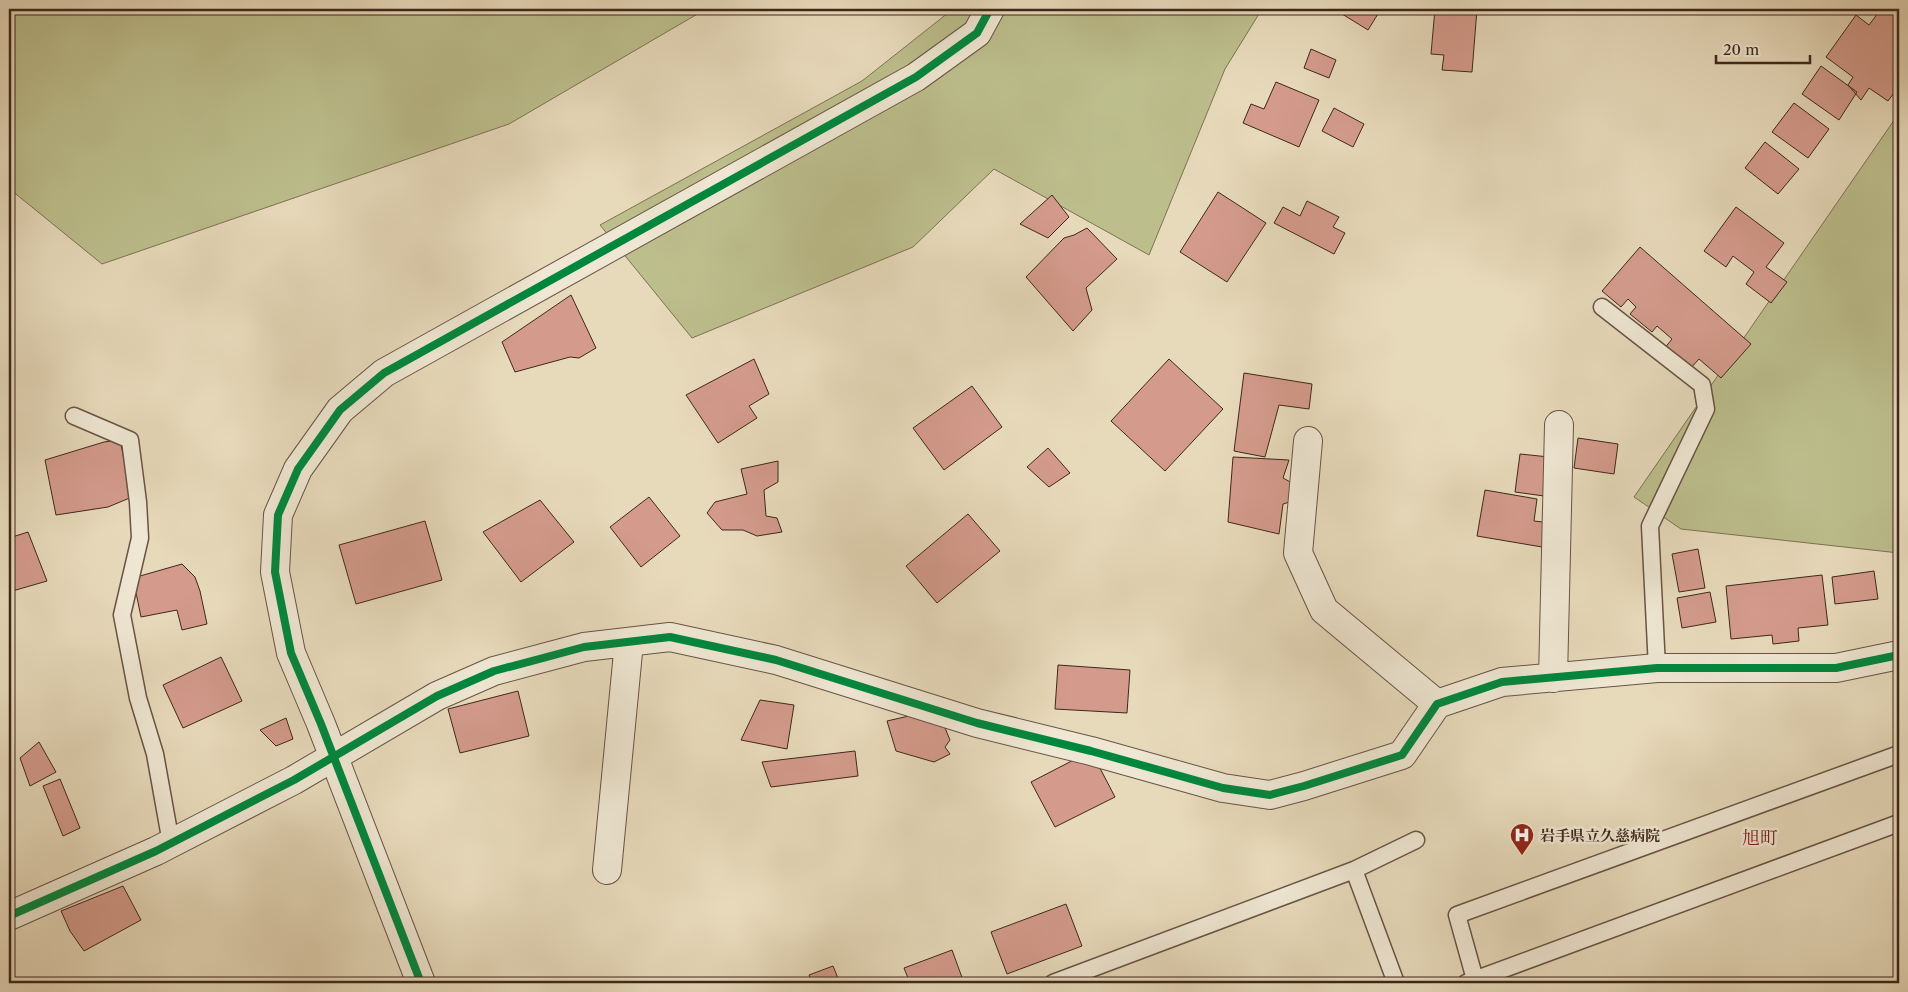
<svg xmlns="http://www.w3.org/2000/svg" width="1908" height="992" font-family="'Libre Caslon Text','Noto Serif JP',serif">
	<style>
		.green { fill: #bcbe8c; stroke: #7e7254 }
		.building { fill: #d49b8c; stroke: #3f271c }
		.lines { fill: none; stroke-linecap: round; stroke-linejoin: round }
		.service-casing { stroke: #695444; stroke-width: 19 }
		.minor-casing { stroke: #695444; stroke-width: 30 }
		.tertiary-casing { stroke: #695444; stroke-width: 30 }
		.service { stroke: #efe7d3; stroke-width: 16 }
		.minor { stroke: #efe7d3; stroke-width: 28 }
		.tertiary { stroke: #efe7d3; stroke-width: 28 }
		.cycleway-casing { stroke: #efe7d3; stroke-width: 11 }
		.cycleway { stroke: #00873e; stroke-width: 8 }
		.labels { text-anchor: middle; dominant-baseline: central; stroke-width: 5; stroke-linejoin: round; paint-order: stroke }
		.poi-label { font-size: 15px; font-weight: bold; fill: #3f271c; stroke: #efe7d3; text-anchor: start }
		.quarter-label { font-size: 18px; fill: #7a1f14; stroke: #efe7d3 }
	</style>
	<rect width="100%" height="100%" fill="#e7dabb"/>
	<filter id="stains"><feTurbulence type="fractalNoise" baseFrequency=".004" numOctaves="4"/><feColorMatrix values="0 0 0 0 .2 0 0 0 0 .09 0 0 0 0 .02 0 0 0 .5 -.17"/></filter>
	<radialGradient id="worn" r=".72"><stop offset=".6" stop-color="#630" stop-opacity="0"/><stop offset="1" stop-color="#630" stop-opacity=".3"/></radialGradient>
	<path class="green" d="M9 9H706L509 124 102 264 11 190 9 193Z
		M953 9H1262L1225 69 1149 255 994 169 913 247 692 338 600 225 862 81Z
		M1899 113V553L1681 529 1634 497Z"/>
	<path class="building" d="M1334 9H1381L1368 30Z
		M1435 9H1477L1472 72 1442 70 1444 55 1431 54Z
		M1881 9H1899V86L1888 101 1869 88 1861 100 1848 85 1853 77 1826 57 1856 15 1869 25Z
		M1311 49 1336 60 1329 78 1304 68Z
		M1821 66 1857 92 1839 120 1802 94Z
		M1276 82 1319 100 1299 147 1243 123 1251 104 1264 109Z
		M1794 103 1829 129 1808 158 1772 132Z
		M1334 108 1364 124 1353 147 1322 131Z
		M1765 142 1799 169 1778 194 1745 168Z
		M1218 192 1266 223 1227 282 1180 252Z
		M1052 195 1069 217 1048 238 1020 224Z
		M1307 201 1339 217 1333 227 1345 233 1334 254 1274 223 1283 207 1300 216Z
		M1736 207 1784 243 1766 267 1787 282 1771 303 1746 284 1754 272 1733 256 1726 267 1704 251Z
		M1087 228 1117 259 1086 288 1092 310 1073 331 1026 277 1064 238 1074 235Z
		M1640 247 1751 344 1721 378 1699 359 1689 370 1664 349 1672 339 1657 326 1652 332 1630 314 1636 307 1628 299 1621 307 1602 291Z
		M571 295 596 348 579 358 570 357 515 372 502 342Z
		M754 359 769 394 749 406 757 418 718 443 686 395Z
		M1169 359 1223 409 1165 471 1111 421Z
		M1244 373 1312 384 1309 409 1279 405 1265 457 1234 451Z
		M972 386 1002 427 944 470 913 428Z
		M1578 438 1618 444 1614 474 1574 468Z
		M120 440 132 497 108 507 56 515 45 460 104 442Z
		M1048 448 1070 473 1049 487 1027 467Z
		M1520 454 1549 457 1544 496 1515 492Z
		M1233 457 1289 460 1283 478 1294 484 1293 501 1283 504 1279 534 1228 522Z
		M778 461V482L764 490 766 516 777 518 782 532 757 536 743 530H722L707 513 715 502 747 494 741 469Z
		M1485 490 1537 499 1534 521 1552 523 1548 548 1477 536Z
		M649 497 680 536 641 567 610 527Z
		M540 500 574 542 521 582 483 532Z
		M968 514 1000 551 937 603 906 566Z
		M425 521 442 580 356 604 339 545Z
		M28 532 47 581 9 592V538Z
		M1698 549 1705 588 1679 592 1672 554Z
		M182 564 195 577 200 591 207 624 182 630 177 610 141 617 133 578Z
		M1874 571 1878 599 1835 604 1832 577Z
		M1822 575 1828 625 1798 628 1799 641 1773 644 1772 635 1731 639 1726 586Z
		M1710 592 1716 622 1682 628 1677 598Z
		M221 657 242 701 183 728 163 685Z
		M1058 665 1130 670 1127 713 1055 709Z
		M518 691 529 736 460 753 448 709Z
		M760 700 794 705 787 749 741 740Z
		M922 713 941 718 950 740 945 747 950 754 934 762 896 751 887 721Z
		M286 718 293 739 276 746 260 730Z
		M39 742 56 772 30 786 20 758Z
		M855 751 858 776 771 787 762 762Z
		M1091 751 1115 797 1055 827 1031 782Z
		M60 779 80 828 63 836 43 786Z
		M123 886 141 920 84 951 70 931 61 911Z
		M1066 904 1082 946 1007 974 991 932Z
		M952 950 964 983H910L904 968Z
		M833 966 840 983H812L809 975Z"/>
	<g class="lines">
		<g class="service-casing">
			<path id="service" d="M1602 307 1702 385 1706 409 1650 526 1657 668
				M74 416 130 440 138 502 140 538 122 615 138 698 155 754 171 843
				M1354 870 1396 983
				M1053 983 1354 870 1416 840
				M1466 983 1899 823
				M1476 983 1457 915 1899 754"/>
		</g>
		<g class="minor-casing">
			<path id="minor" d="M1308 441 1298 553 1324 610 1437 704
				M1553 678 1559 425
				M607 870 629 642
				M9 916 156 851 294 780 437 696 494 671 584 647 670 637 776 660 977 723 1091 751 1223 788 1270 795 1304 786 1402 755 1437 704 1502 682 1657 668H1836L1899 655"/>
		</g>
		<g class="tertiary-casing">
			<path id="tertiary" d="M421 983 321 724 291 653 275 572 278 515 298 469 340 410 384 373 916 77 977 33 990 9"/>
		</g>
		<use href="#service" class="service"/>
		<use href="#minor" class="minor"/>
		<use href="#tertiary" class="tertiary"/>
		<g class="cycleway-casing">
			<path id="cycleway" d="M9 916 156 851 294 780 437 696 494 671 584 647 670 637 776 660 977 723 1091 751 1223 788 1270 795 1304 786 1402 755 1437 704 1502 682 1657 668H1836L1899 655
				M421 983 321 724 291 653 275 572 278 515 298 469 340 410 384 373 916 77 977 33 990 9"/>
		</g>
		<use href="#cycleway" class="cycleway"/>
	</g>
	<defs>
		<g id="hospital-pin" transform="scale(1.25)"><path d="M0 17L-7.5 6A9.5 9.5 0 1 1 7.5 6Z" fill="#8f2418" stroke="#efe7d3"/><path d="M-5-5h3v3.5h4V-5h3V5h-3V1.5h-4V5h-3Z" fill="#fff"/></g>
	</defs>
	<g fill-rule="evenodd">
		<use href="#hospital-pin" x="1522" y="835"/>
	</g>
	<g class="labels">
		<g class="poi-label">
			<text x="1540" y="835">岩手県立久慈病院</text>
		</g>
		<g class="quarter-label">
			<text x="1760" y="838">旭町</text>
		</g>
	</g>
	<rect width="1908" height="992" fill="none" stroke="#e7dabb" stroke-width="30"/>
	<rect x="10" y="10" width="1888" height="972" fill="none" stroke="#3f271c" stroke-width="2.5"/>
	<rect x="15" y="15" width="1878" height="962" fill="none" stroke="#3f271c"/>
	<path d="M1716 55v8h94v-8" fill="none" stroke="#3f271c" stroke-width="2.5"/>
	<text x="1723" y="55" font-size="15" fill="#3f271c" stroke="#efe7d3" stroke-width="4" paint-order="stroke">20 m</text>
	<rect width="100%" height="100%" filter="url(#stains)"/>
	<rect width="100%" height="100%" fill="url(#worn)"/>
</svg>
